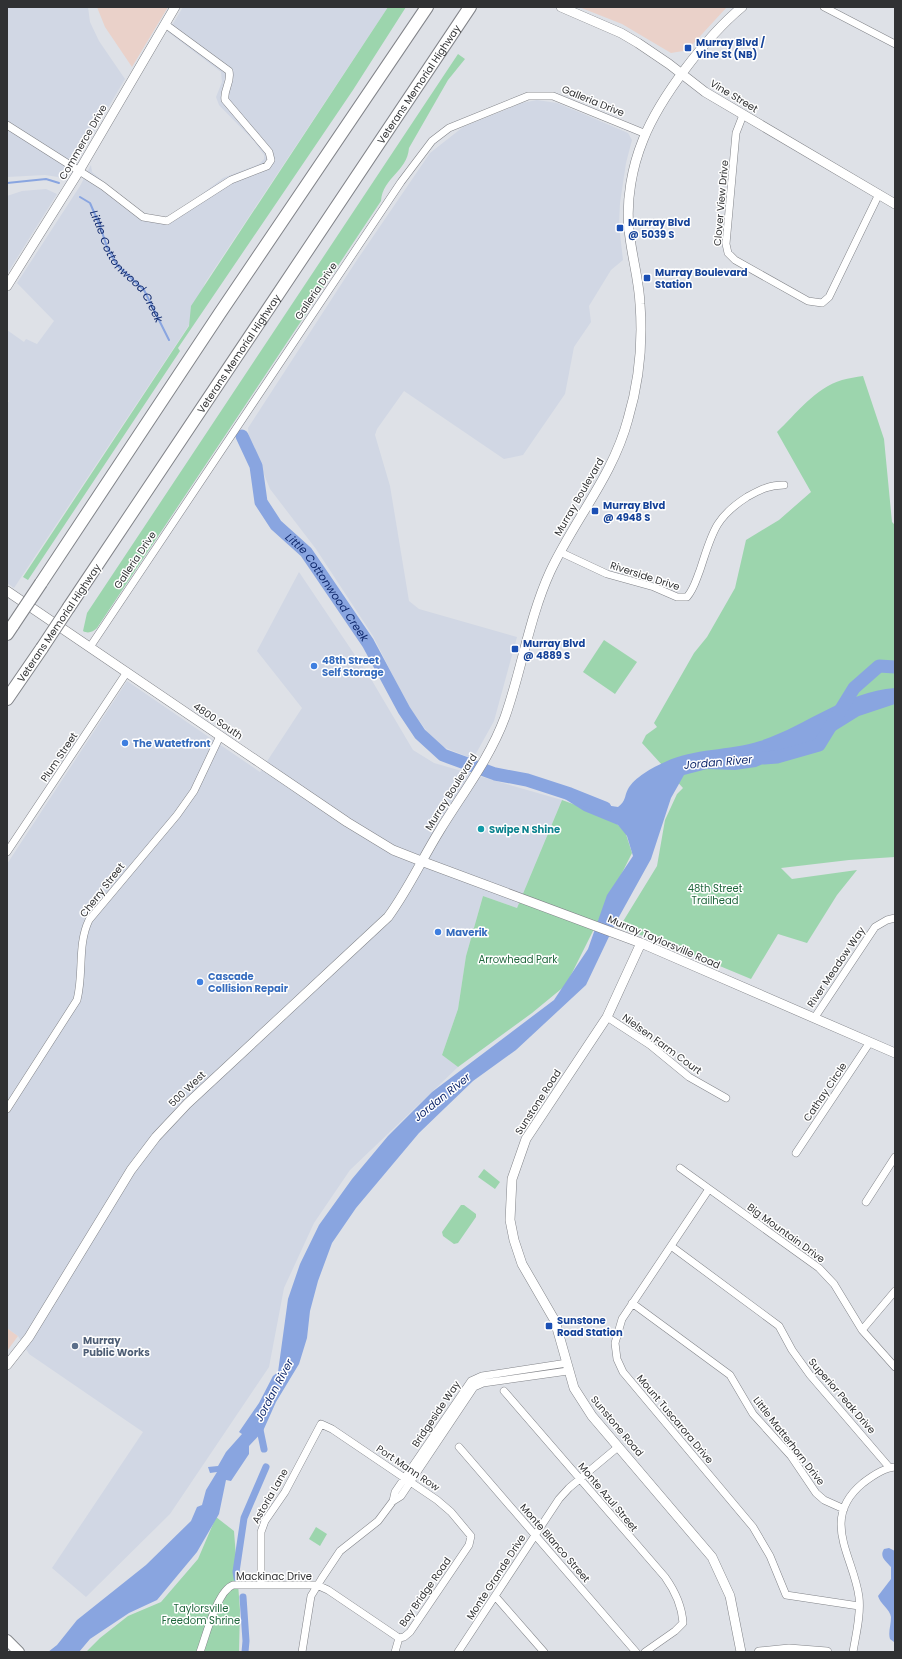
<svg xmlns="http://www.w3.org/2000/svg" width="902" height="1659" font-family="Poppins,sans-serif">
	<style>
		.commercial { fill: #ead1c9 }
		.built { fill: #d1d7e4 }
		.green { fill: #9cd5ad }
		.water { fill: #89a5e0 }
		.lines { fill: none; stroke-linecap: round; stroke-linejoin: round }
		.stream { stroke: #89a5e0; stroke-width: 2 }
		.canal { stroke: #89a5e0; stroke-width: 7 }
		.river { stroke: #89a5e0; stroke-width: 13 }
		.street-casing { stroke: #828489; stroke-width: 8 }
		.secondary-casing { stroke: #828489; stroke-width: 10 }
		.primary-casing { stroke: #828489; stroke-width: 12 }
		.highway-casing { stroke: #828489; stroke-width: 14 }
		.street { stroke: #fff; stroke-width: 7 }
		.secondary { stroke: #fff; stroke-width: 9 }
		.primary { stroke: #fff; stroke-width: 10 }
		.highway { stroke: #fff; stroke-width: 12 }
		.highway-bridge-casing { stroke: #828489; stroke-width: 14; stroke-linecap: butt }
		.highway-bridge { stroke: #fff; stroke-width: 12 }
		.transit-dot { fill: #1a4fb4; stroke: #fff; stroke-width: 1.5 }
		.shop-dot { fill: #3f7fe0; stroke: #fff; stroke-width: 1.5 }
		.culture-dot { fill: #0f9aa8; stroke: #fff; stroke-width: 1.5 }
		.service-dot { fill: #5c6f8a; stroke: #fff; stroke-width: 1.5 }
		.labels { text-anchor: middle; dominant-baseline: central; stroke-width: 3; stroke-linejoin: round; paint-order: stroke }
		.transit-label { font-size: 10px; font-weight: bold; fill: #164399; stroke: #fff; text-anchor: start }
		.street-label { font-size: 10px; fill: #303133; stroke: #fff }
		.shop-label { font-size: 10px; font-weight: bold; fill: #366cbe; stroke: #fff; text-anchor: start }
		.culture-label { font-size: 10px; font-weight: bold; fill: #0d838f; stroke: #fff; text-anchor: start }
		.park-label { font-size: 10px; fill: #20673d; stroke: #fff }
		.service-label { font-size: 10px; font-weight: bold; fill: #4e5e75; stroke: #fff; text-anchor: start }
		.water-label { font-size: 11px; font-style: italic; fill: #112a6e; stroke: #fff }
	</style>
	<rect width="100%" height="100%" fill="#dee1e7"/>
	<path class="commercial" d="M97 7H168L132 67 105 27Z
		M579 7H727L691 46 683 51 671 53 622 24Z
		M7 1328 18 1336 7 1351Z"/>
	<path class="built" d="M7 7H88L90 22 99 41 125 79 65 181 58 177 45 175 7 177Z
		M183 7H388L205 283 189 325 14 588 7 583V404L9 401 7 399V330L24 342 26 339 37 344 54 321 17 283 80 186 91 165 92 172 139 211 152 218 162 220 181 210 223 178 259 164 264 159V155L254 141 219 105 216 97 222 82 221 72 168 32Z
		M537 100 557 103 586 115 628 133 632 140 626 163 620 203 619 225 623 260 611 270 589 306 591 322 574 347 565 394 523 455 504 459 404 391 377 429 375 435 390 486 409 601 419 609 517 637 494 721 473 759 436 744 407 704 373 636 316 549 270 489 249 438 248 428 355 263 430 153 463 127 522 103Z
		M46 189 57 194 7 274V196L22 191Z
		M299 572 371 679 413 750 434 763 562 800 517 908 483 896 466 956 458 1009 442 1055 458 1067 350 1170 314 1223 284 1288 269 1367 170 1514 86 1597 52 1568 143 1432 29 1354 18 1336 7 1328V864L127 681 260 772 302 708 257 651Z"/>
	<path class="green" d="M388 7H406L353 90 178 348 180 351 28 580 23 577 189 326 191 306Z
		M458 54 465 59 448 80 409 148C407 172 383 177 381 201L97 628C93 632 88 634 83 631L87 613Z
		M863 376 884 439 892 522 895 525V857L849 860 781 868 792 879 857 870 837 895 807 943 778 934 751 979 662 942 619 928 657 866 665 820 677 794 683 788 642 743 646 735 657 727 654 723 694 653 707 637 735 588 746 540 779 520 811 492 777 432C796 414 815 388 842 380 849 378 856 377 863 376Z
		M604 640 637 662 615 694 583 672Z
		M562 800 609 817 625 831 632 853 566 985 532 1013 458 1067 442 1055 458 1009 466 956 483 896 517 908Z
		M484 1169 500 1182 495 1189 478 1177Z
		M461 1205H464L476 1214V1217L458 1243 454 1244 443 1236 442 1232Z
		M216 1517 234 1531 240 1610 239 1652H86L100 1638 128 1616 161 1602 198 1559Z
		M316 1527 327 1534 320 1546 309 1539Z"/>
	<path class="water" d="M895 688V704L859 716 830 734 756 767 735 770 707 769 684 775 671 798 651 859 615 924 586 985 516 1050 473 1081 419 1133 356 1208 332 1243 318 1281 310 1311 307 1338 299 1364 276 1402 263 1431 249 1446V1454L231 1481 226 1480 219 1514 197 1552 157 1600 129 1613 90 1639 79 1652H48L57 1645 77 1620 146 1565 191 1521 197 1507 202 1505 206 1490 217 1472 210 1473 208 1467 218 1466 226 1452 242 1434 239 1432 259 1403 273 1376 278 1372 288 1299 300 1264 319 1225 352 1179 388 1136 432 1092 554 1000 588 949 607 895 633 856 627 836 618 825 584 811 565 799 618 807C626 801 624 797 628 789 634 778 653 767 665 762 694 748 729 751 760 741 806 726 844 692 895 688Z
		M889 1548 895 1551 894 1642 890 1639C888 1632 891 1625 891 1617 890 1609 880 1604 878 1596L891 1579V1567C886 1561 879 1557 884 1549Z"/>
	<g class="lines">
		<g class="stream">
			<path d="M7 183 46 179 59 183"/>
			<path id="s1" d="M80 197 90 203 100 226 107 247 117 265 144 290 169 340"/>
		</g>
		<path class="canal" d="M259 1425 264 1449
			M237 1578 236 1572 244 1518 266 1467
			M243 1597 246 1641 245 1652"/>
		<g class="river">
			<path id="s2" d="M242 436 256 466 261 502 276 525 306 552 317 568 368 643 404 710 420 734 443 755 495 774 527 780 570 794 605 808"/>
			<path d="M764 758 777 757 819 745 854 688 879 666 895 667"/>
		</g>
		<g class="street-casing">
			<path id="street" d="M824 7 895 44
				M743 115 736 133 726 244 728 253 735 260 808 301 822 303 829 297 879 194
				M7 125 103 186 143 217 167 221 231 180 267 166 271 160 269 152 225 100C223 90 232 82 229 71L165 24
				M560 552 607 574 654 587 677 597H687C694 589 696 580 700 570 712 534 714 518 747 497 760 490 768 485 784 485
				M90 647 401 182 432 141 449 128 528 96H553L646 134
				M7 852 127 672
				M607 1017 650 1045 689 1077 726 1098
				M815 1017 875 927 887 920 895 918
				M7 1109 77 1000C84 973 77 945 89 920L177 815 194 791 220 736
				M796 1153 870 1042
				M680 1168 819 1268 834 1284 862 1330 895 1367
				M709 1189 622 1319 615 1343 617 1359 623 1372 753 1527 770 1556 786 1595 859 1606
				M866 1202 895 1157
				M671 1246 779 1326 792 1350 810 1375 889 1467
				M632 1303 730 1375 753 1414 791 1456 816 1493 824 1500 844 1509
				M862 1330 895 1291
				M504 1391 665 1577C675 1591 682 1605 683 1623L675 1631 645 1652
				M459 1447 636 1652
				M393 1501 395 1492 471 1381 482 1376 567 1363
				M261 1584V1532L265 1521 285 1492 321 1424 332 1429 437 1500 451 1512 471 1536 469 1545 410 1632 404 1637 399 1638 395 1652
				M495 1596 544 1652
				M200 1652C206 1636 217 1591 233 1585H317L328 1590 399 1638
				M302 1652 311 1596 322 1578 340 1551 378 1521 393 1501 401 1496 474 1387 483 1383 568 1371
				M458 1652 559 1499 569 1488 618 1447
				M853 1652C856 1634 861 1615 859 1597 854 1557 819 1519 863 1483 872 1476 883 1468 895 1467"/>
		</g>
		<g class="secondary-casing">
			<path id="secondary" d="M561 7 621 33 638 43 669 64 705 92 895 204
				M7 286 79 171 175 7
				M7 591 347 822 393 850 421 861 641 943 895 1053
				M641 943 607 1017 526 1139 512 1179 510 1220 514 1240 522 1264 555 1321 574 1388 592 1416 712 1557 730 1596 741 1652
				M7 1365 29 1337 131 1170 156 1137 187 1104 388 917C408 890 422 859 440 830 462 794 490 758 505 717 522 669 529 618 550 572 574 520 613 476 628 419 639 382 643 343 640 304 639 279 631 254 629 229 626 200 632 167 643 140 660 97 707 36 742 7
				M759 1652 789 1649 827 1652"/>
		</g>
		<g class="primary-casing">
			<path id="primary" d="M7 1640 19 1652"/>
		</g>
		<g class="highway-casing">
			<g id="highway">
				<path d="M41 583 220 313 427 7"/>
				<path id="s3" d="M69 607 470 7"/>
				<path d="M7 634 13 625"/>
				<path d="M7 699 42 648"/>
			</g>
		</g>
		<use href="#street" class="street"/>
		<use href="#secondary" class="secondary"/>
		<use href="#primary" class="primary"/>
		<use href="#highway" class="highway"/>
		<g class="highway-bridge-casing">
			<path id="highway-bridge" d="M13 625 41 583
				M42 648 69 607"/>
		</g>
		<use href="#highway-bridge" class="highway-bridge"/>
	</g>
	<g class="transit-dot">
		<rect x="684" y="44" width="8" height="8" rx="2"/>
		<rect x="616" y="224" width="8" height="8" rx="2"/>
		<rect x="643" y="274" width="8" height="8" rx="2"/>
		<rect x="591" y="507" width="8" height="8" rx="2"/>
		<rect x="511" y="645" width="8" height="8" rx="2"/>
		<rect x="545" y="1322" width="8" height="8" rx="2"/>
	</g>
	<g class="shop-dot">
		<circle cx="314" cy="666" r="4"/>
		<circle cx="125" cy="743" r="4"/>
		<circle cx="438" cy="932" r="4"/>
		<circle cx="200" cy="982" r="4"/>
	</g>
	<circle class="culture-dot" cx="481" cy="829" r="4"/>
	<circle class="service-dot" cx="75" cy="1346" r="4"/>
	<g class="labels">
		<g class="transit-label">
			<text x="696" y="42">Murray Blvd /<tspan x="696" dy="12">Vine St (NB)</tspan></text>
			<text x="628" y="222">Murray Blvd<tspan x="628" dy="12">@ 5039 S</tspan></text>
			<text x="655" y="272">Murray Boulevard<tspan x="655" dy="12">Station</tspan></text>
			<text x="603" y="505">Murray Blvd<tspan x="603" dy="12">@ 4948 S</tspan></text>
			<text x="523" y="643">Murray Blvd<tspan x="523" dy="12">@ 4889 S</tspan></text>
			<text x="557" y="1320">Sunstone<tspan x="557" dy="12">Road Station</tspan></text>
		</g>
		<g class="street-label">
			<text stroke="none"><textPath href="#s3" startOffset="629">Veterans Memorial Highway</textPath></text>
			<text transform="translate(734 96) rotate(31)">Vine Street</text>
			<text transform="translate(593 101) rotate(22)">Galleria Drive</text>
			<text transform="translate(83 142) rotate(-60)">Commerce Drive</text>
			<text transform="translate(721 203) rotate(-85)">Clover View Drive</text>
			<text transform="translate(316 291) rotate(-56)">Galleria Drive</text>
			<text stroke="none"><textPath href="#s3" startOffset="305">Veterans Memorial Highway</textPath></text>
			<text transform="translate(579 497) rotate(-60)">Murray Boulevard</text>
			<text transform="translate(135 560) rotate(-56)">Galleria Drive</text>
			<text transform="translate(645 576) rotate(18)">Riverside Drive</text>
			<text transform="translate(59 623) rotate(-56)">Veterans Memorial Highway</text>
			<text transform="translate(218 721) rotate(34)">4800 South</text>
			<text transform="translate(59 757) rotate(-56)">Plum Street</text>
			<text transform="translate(451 792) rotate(-58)">Murray Boulevard</text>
			<text transform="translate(102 890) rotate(-52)">Cherry Street</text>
			<text transform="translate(664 942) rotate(23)">Murray Taylorsville Road</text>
			<text transform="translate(836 967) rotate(-56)">River Meadow Way</text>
			<text transform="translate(662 1044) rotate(36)">Nielsen Farm Court</text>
			<text transform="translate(187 1089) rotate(-44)">500 West</text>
			<text transform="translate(825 1092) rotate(-56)">Cathay Circle</text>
			<text transform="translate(538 1102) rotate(-57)">Sunstone Road</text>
			<text transform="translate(786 1233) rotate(36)">Big Mountain Drive</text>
			<text transform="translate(842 1396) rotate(49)">Superior Peak Drive</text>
			<text transform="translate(436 1414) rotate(-56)">Bridgeside Way</text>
			<text transform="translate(675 1419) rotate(50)">Mount Tuscarora Drive</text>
			<text transform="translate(617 1426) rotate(50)">Sunstone Road</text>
			<text transform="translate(789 1441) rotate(52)">Little Matterhorn Drive</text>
			<text transform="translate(408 1468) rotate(34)">Port Mann Row</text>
			<text transform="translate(270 1496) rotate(-60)">Astoria Lane</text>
			<text transform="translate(608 1497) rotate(50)">Monte Azul Street</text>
			<text transform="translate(555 1543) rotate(49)">Monte Blanco Street</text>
			<text x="274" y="1576">Mackinac Drive</text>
			<text transform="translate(496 1577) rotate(-57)">Monte Grande Drive</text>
			<text transform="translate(425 1592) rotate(-55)">Bay Bridge Road</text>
		</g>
		<g class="shop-label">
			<text x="322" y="660">48th Street<tspan x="322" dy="12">Self Storage</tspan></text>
			<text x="133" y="743">The Watetfront</text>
			<text x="446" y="932">Maverik</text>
			<text x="208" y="976">Cascade<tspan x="208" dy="12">Collision Repair</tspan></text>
		</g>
		<g class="culture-label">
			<text x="489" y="829">Swipe N Shine</text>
		</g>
		<g class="park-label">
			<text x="715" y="888">48th Street<tspan x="715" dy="12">Trailhead</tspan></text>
			<text x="518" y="959">Arrowhead Park</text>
			<text x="201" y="1608">Taylorsville<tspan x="201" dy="12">Freedom Shrine</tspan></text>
		</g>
		<g class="service-label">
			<text x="83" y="1340">Murray<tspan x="83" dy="12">Public Works</tspan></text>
		</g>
		<g class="water-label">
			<text stroke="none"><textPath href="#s1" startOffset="86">Little Cottonwood Creek</textPath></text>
			<text stroke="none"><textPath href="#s2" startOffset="178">Little Cottonwood Creek</textPath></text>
			<text transform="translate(718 762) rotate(-5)">Jordan River</text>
			<text transform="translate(442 1097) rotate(-39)">Jordan River</text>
			<text transform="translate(274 1390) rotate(-62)">Jordan River</text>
		</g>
	</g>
	<rect width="902" height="1659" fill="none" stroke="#303133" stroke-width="16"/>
</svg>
